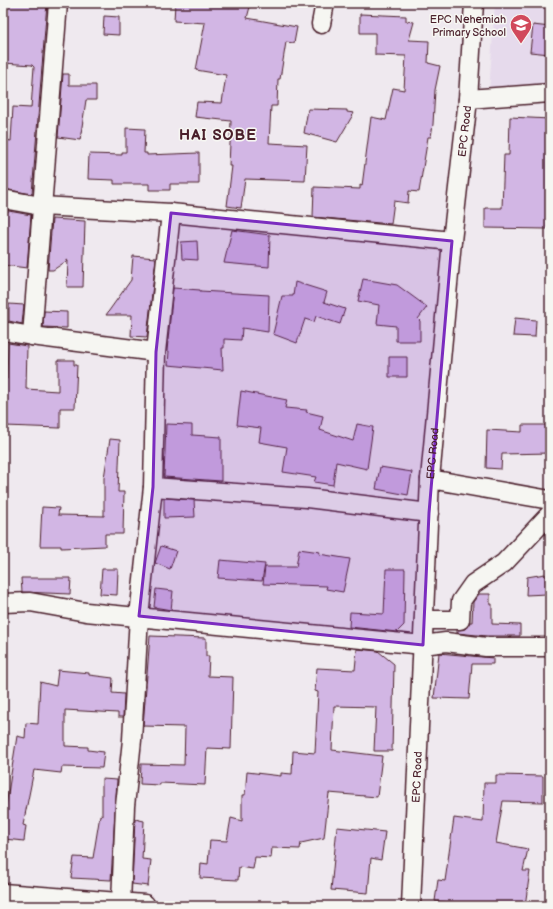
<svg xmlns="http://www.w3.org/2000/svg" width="553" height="909" font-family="'Balsamiq Sans',sans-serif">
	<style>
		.built { fill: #e6daec }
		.building { fill: #d2b6e4; stroke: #4a1f2b }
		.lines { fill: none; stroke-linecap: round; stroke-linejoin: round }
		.minor-casing { stroke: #4a1f2b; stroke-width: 21 }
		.primary-casing { stroke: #4a1f2b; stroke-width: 25 }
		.minor { stroke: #f6f6f2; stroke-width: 18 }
		.primary { stroke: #f6f6f2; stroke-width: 22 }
		.marked { fill: #7b2cbf; fill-opacity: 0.2; stroke: #7b2cbf; stroke-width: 3; stroke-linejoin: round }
		.labels { text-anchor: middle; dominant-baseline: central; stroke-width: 3; stroke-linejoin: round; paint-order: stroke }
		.poi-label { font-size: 11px; fill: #4a1f2b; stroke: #f6f6f2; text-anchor: end }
		.street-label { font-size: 11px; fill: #4a1f2b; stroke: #f6f6f2 }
		.district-label { font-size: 15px; font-weight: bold; letter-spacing: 1px; fill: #4a1f2b; stroke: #f6f6f2 }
	</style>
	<rect width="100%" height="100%" fill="#efe9ef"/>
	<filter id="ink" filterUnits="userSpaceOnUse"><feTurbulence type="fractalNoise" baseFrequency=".025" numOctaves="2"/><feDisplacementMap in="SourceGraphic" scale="8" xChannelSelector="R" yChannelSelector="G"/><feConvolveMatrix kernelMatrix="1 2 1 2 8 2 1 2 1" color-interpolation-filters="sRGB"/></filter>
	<g filter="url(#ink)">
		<path class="built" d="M495 3H550V88L489 92Z"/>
		<path class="building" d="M3 3H47L32 194 3 189 6 140 11 141 13 107 31 108 34 67 32 65 4 63 5 38H3Z
			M175 3H251L247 18 297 27 294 43 286 42 280 79H278L277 106H271L269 143 307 145 305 181 245 179 241 208 227 206 232 166H229L231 121 195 117 197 102 222 103 226 75 196 70 205 23 174 21Z
			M360 14 406 16V21L414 22 409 40 429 41 428 63 440 66 435 90 433 124 431 137H428L419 192 409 191 408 203 394 201 391 224 313 217 314 187 360 189V185L362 186 371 117 386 120 393 88 404 90 406 56 375 55V33H360Z
			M104 16 119 17V35L103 34Z
			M533 25 550 27V54L530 52Z
			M63 74H69V85H96V100H86L80 140 58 137Z
			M308 109 347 110V112L354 113 337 142 304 133Z
			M510 117 550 119V179L547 229 485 228V208H502L504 155H509Z
			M126 128 145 129 144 153H147V155L199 153V184H170V190H149V184H114V180L88 179 89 154 122 155V152H126Z
			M3 210 31 215 27 268 3 265Z
			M52 219 85 221 83 287H67L68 260 53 270H48Z
			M232 230 270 235 269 267 224 263Z
			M197 241 198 260 182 259 181 242Z
			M133 256 156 258 147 337 131 336 132 315H106L131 280Z
			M363 279 397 285 427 307 418 319 420 321V341H396V326L377 324 379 305 358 301Z
			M295 282 327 292 324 302 345 309 340 324 316 316 314 322 305 319 297 343 273 334 282 296H293Z
			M173 288 200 290V291L269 295 268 332 242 328 241 340 224 339V348H222L223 370 168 365 169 351H167Z
			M9 304 24 305 22 324 9 321Z
			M44 311 67 312V328L43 327Z
			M515 318 536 320 535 337 513 336Z
			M8 343 27 346 26 389 58 391V360H74V365H77L75 408H60V428L5 426 6 401H3V379H7Z
			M389 357H407V377H389Z
			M241 391 287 400 285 408 307 410 306 412 323 416 320 430 353 441 357 424 373 427 367 469 336 462 333 485 314 482 316 477 283 472 287 447 259 442 261 428 237 425Z
			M166 424 192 425V435L221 437V481L164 477Z
			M522 425H550V453L502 454 501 469 486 468 487 430 522 432Z
			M110 439 120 440 118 492H124L123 534H105V546L61 548V546H40L42 507 59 508 58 515 104 516V478Z
			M380 467 412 472 408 495 376 489Z
			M164 498 194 500 195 517 164 518Z
			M161 546 176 551 170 569 155 563Z
			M299 549 320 552 319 554 350 559 343 592 326 589 327 586 263 584 265 567H296Z
			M220 560 265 564 262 581 218 578Z
			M102 569H118L117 595 100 594Z
			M386 569H405L404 625 397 632 349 627 350 612 384 614Z
			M545 574 547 594 526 595 527 577Z
			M21 578H71L70 594 22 592Z
			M156 589 173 591 171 610 154 607Z
			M479 594H490V604H492V624L520 625V636H487L457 633V630L465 629 470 622H472L473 602Z
			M150 636 206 638V656H209L208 676 233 677 231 749 207 748 205 785 160 783V785L140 784 141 764 184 765 185 727 143 726Z
			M357 649 378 651 394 664 392 751H374L376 707 334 706 332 750 382 756 377 797 329 793 324 838 301 843 300 849 272 848 271 858 255 857 253 869 239 867 238 880 200 878 201 863 208 864 210 840 227 841 231 818 242 821V795H245L247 772 281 776V773L292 774 293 751 315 753 318 692 315 691 317 668 355 670Z
			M439 653 493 658V664H472L469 699 434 698Z
			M58 670 89 673V675L113 678 112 693 124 694 123 717H118V713L65 710V746L88 747V750L104 752 102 768 62 767 61 773 34 770 23 825 26 826 24 841 4 839 6 819H4L17 736 25 738 26 723 38 724 40 682 56 686Z
			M496 775 543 776V802L503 801 496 843 528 849 523 871H530L525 906H474L435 901 438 880 445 881 454 818 483 822 484 783H496Z
			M102 779 117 780 111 880 71 878 74 857 93 858 100 815 102 816Z
			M135 819 144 821 142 859 151 860 148 886 132 884Z
			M337 827 385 832 381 860 371 858 368 893 331 890Z"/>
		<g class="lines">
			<g class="minor-casing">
				<g id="minor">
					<path d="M321 24 325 3"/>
					<path d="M468 99 550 93"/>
					<path d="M3 199 41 206 171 213 452 241"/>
					<path d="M3 331 32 336 58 3"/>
					<path d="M32 336 156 352"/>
					<path d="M430 479 550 500"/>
					<path d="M153 487 307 498 429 513"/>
					<path d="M3 603 30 602 86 612 423 645 446 642 486 647H550"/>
					<path d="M424 620H460L461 601 473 584 504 563 550 514"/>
					<path d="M121 903 125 806 132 740 139 616 153 487 156 352 171 213"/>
					<path id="s1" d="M411 906 430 479 452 241 468 99 474 3"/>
				</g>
			</g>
			<g class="primary-casing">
				<path id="primary" d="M3 895 144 906"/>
			</g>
			<use href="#minor" class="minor"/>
			<use href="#primary" class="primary"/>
		</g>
	</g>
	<path class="marked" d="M171 213 452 241 429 513 423 645 139 616 153 487 156 352Z"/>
	<defs>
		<g id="school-pin" transform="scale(1.15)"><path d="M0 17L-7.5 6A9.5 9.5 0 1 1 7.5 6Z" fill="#d1495b" stroke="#f6f6f2"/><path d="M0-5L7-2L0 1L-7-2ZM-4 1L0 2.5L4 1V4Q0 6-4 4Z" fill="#fff"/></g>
	</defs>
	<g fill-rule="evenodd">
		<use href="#school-pin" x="521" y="25"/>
	</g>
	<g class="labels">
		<g class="poi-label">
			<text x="506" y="19">EPC Nehemiah<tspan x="506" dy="13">Primary School</tspan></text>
		</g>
		<g class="street-label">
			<text stroke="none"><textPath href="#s1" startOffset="777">EPC Road</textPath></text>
			<text stroke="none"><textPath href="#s1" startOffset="453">EPC Road</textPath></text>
			<text stroke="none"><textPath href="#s1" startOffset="129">EPC Road</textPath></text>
		</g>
		<g class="district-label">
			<text x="218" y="135">HAI SOBE</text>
		</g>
	</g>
	<rect width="553" height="909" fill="none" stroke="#f6f6f2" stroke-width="16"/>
	<rect x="8" y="8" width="537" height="893" fill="none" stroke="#4a1f2b" stroke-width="1.5" filter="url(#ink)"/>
</svg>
